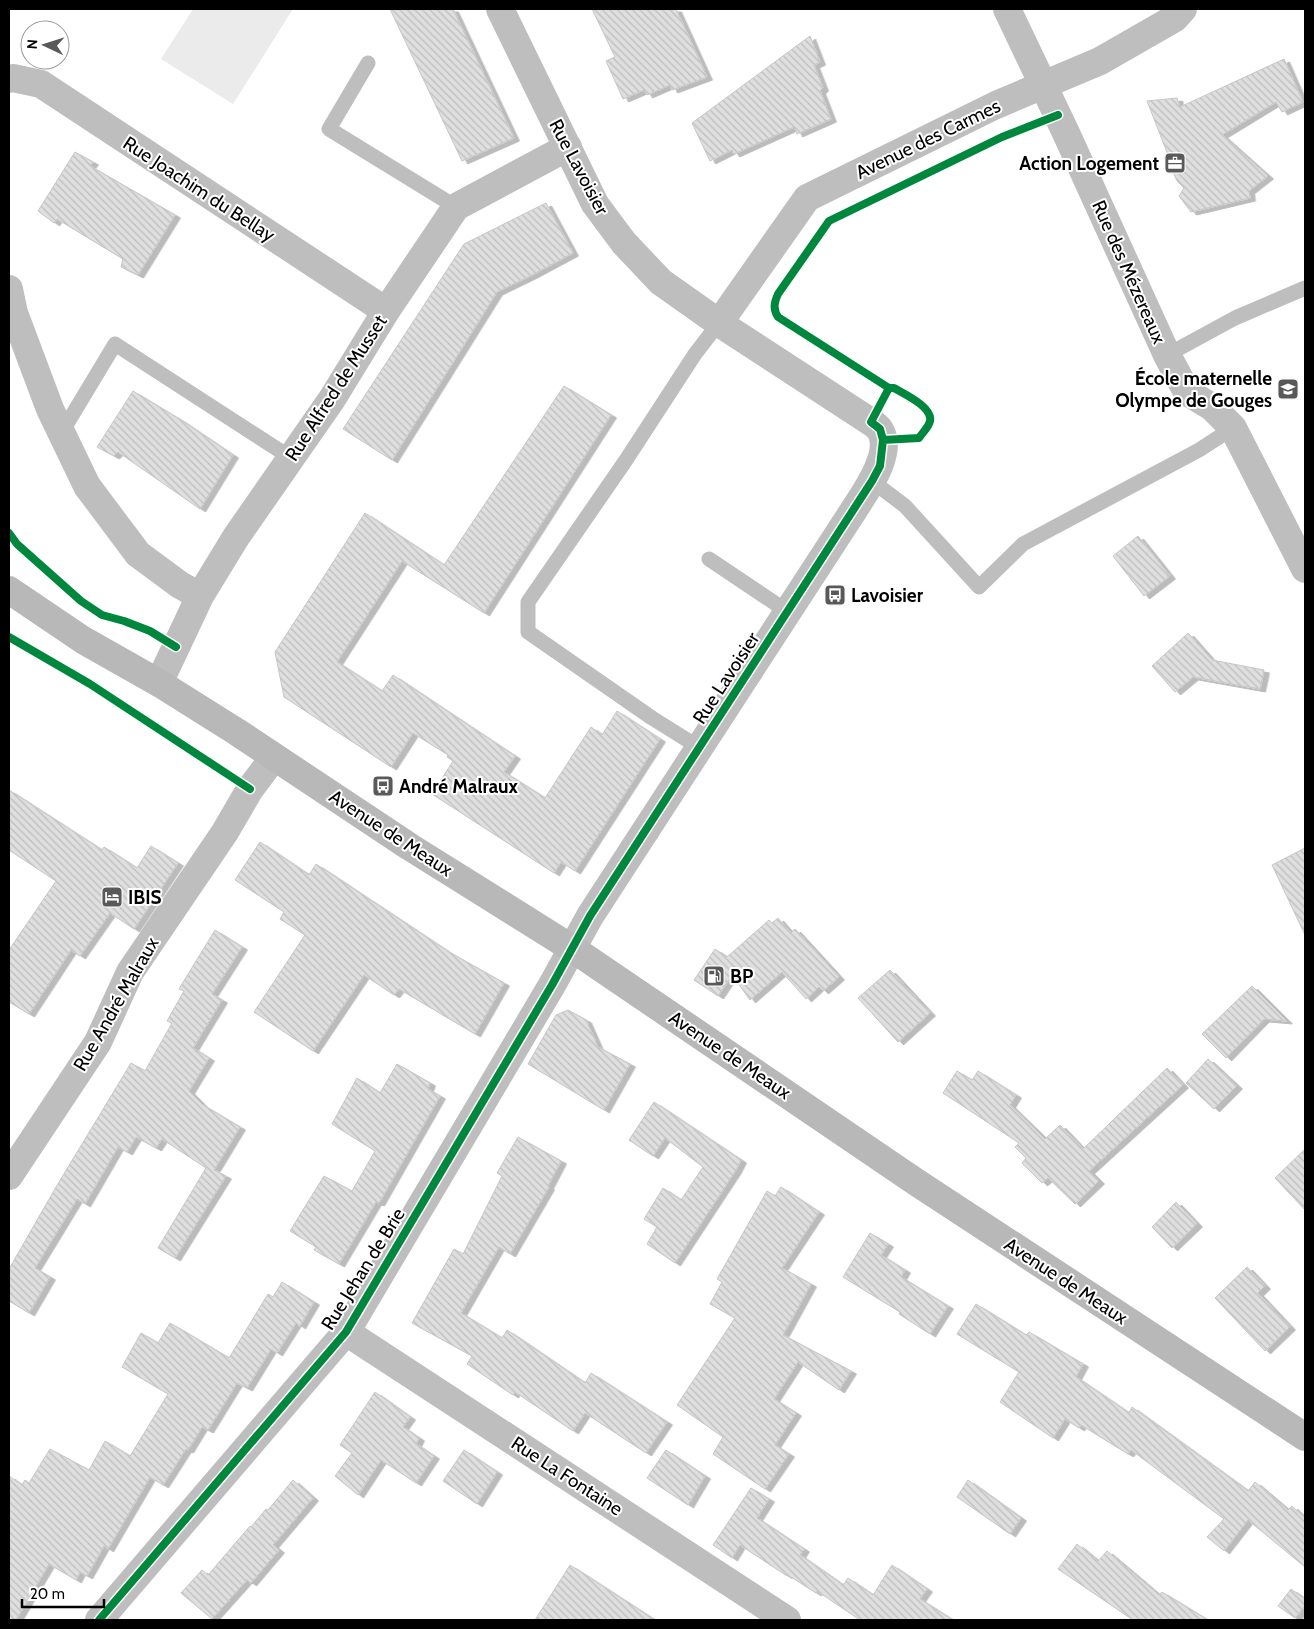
<svg xmlns="http://www.w3.org/2000/svg" width="1314" height="1629" font-family="Cabin,sans-serif">
	<style>
		.pitch { fill: #ebebeb }
		.building { fill: url(#building-back-hatch); stroke: #c6c6c6; filter: url(#shadow) }
		.lines { fill: none; stroke-linecap: round; stroke-linejoin: round }
		.service { stroke: #bebebe; stroke-width: 15 }
		.minor { stroke: #bebebe; stroke-width: 28 }
		.secondary { stroke: #b8b8b8; stroke-width: 28 }
		.cycleway-casing { stroke: #fff; stroke-width: 11 }
		.cycleway { stroke: #00873e; stroke-width: 8 }
		.labels { text-anchor: middle; dominant-baseline: central; stroke-width: 4; stroke-linejoin: round; paint-order: stroke }
		.street-label { font-size: 19px; fill: #000; stroke: #fff }
		.poi-label { font-size: 19px; font-weight: bold; fill: #000; stroke: #fff; text-anchor: start }
	</style>
	<defs>
		<pattern id="building-back-hatch" width="6" height="6" patternUnits="userSpaceOnUse" patternTransform="scale(1.25)"><rect width="6" height="6" fill="#dfdfdf"/><path d="M-1 5l2 2M0 0l6 6M5-1l2 2" fill="none" stroke="#bebebe"/></pattern>
		<filter id="shadow"><feDropShadow dx="5.5" dy="3" stdDeviation="0" flood-color="#0004"/></filter>
	</defs>
	<rect width="100%" height="100%" fill="#fff"/>
	<path class="pitch" d="M193 9H293L233 104 161 59Z"/>
	<path class="building" d="M390 9H453L514 138 462 161Z
		M592 9H676L707 77 672 90 670 85 647 95 644 90 623 99 606 61 615 57Z
		M810 36 820 62 814 65 823 88 820 91 831 119 797 134 794 127 734 154 732 150 710 161 692 123Z
		M1284 59 1303 102 1282 112 1276 102 1222 135 1268 176 1249 191 1250 198 1191 212 1179 196 1184 188 1177 181 1166 156 1168 155 1147 101 1177 98 1180 107Z
		M75 152 93 162 90 166 175 215 138 275 121 267 123 259 57 219 54 223 38 211Z
		M546 203 573 253 532 275 497 292 392 460 343 429 464 244Z
		M564 386 611 415 484 613 402 561 337 662 382 691 393 675 441 707 515 756 504 772 545 798 591 727 602 735 617 711 660 739 575 871 561 862 554 873 432 794 453 761 447 757 448 755 413 733 391 767 284 697 275 652 365 513 444 565Z
		M133 391 181 420 233 455 200 509 118 452 114 456 97 447Z
		M1138 536 1170 576 1144 596 1113 556Z
		M1188 633 1212 660 1264 670 1260 689 1193 677 1175 692 1152 666Z
		M9 790 102 850 104 847 137 868 151 846 178 863 134 929 110 913 80 956 71 950 29 1014 9 1002V950L56 881 9 850Z
		M260 842 309 875 316 864 449 952 504 983 475 1034 399 989 394 995 364 975 313 1051 254 1012 305 935 280 919 284 912 235 880Z
		M1305 848V935L1272 865Z
		M778 918 791 933 795 929 839 977 823 991 819 987 806 999 782 972 750 1000 732 975 718 996 694 980 715 949 727 957 769 920 772 923Z
		M215 930 242 947 212 994 222 1000 193 1048 209 1058 189 1091 203 1105 240 1127 214 1170 226 1176 175 1258 158 1248 206 1168 162 1139 156 1148 136 1137 127 1152 118 1147 85 1204 77 1199 35 1268 50 1277 29 1313 9 1301V1269L56 1187 131 1063 145 1071 172 1023 167 1021 184 991 179 989Z
		M890 970 930 1013 898 1042 858 998Z
		M1252 986 1287 1021 1264 1019 1226 1058 1202 1034Z
		M568 1010 586 1020 598 1047 630 1064 604 1110 528 1064 556 1015Z
		M1208 1059 1237 1086 1214 1109 1186 1083Z
		M397 1064 430 1083 428 1089 440 1096 379 1203 376 1202 339 1264 314 1250 316 1247 290 1231 324 1176 352 1191 375 1151 332 1124 357 1078 380 1093Z
		M1167 1068 1183 1085 1089 1171 1099 1181 1075 1204 1048 1178 1042 1183 1022 1163 1026 1158 1015 1147 1019 1143 943 1093 957 1071 972 1080 978 1071 1016 1095 1010 1105 1045 1139 1060 1125 1083 1149Z
		M654 1102 741 1160 736 1170 675 1263 647 1244 657 1227 644 1219 663 1188 681 1200 703 1167 665 1138 653 1156 629 1140Z
		M518 1137 561 1161 548 1186 549 1187 510 1254 499 1247 461 1313 502 1338 507 1330 585 1383 591 1373 667 1422 646 1453 585 1413 573 1431 515 1392 513 1395 467 1364 472 1356 412 1323 454 1249 463 1254 502 1176 497 1173Z
		M1305 1149V1210L1275 1178Z
		M781 1187 819 1212 782 1268 811 1284 783 1335 851 1371 839 1390 798 1362 774 1399 796 1413 775 1445 789 1454 765 1489 713 1454 723 1437 677 1405 735 1318 710 1304 722 1282 717 1279 767 1191 775 1196Z
		M1176 1202 1197 1224 1172 1248 1152 1227Z
		M870 1233 888 1244 881 1255 905 1270 901 1277 948 1306 930 1334 899 1314 900 1312 843 1277Z
		M1247 1267 1265 1286 1258 1293 1290 1327 1265 1351 1215 1298Z
		M282 1282 314 1302 300 1326 296 1323 277 1353 271 1349 247 1388 237 1383 208 1430 202 1427 188 1450 186 1449 163 1485 150 1477 108 1549 104 1546 87 1576 80 1572 76 1580 49 1564 16 1620H9V1476L22 1485 25 1480 29 1483 50 1449 89 1470 105 1441 130 1456 168 1394 122 1367 141 1333 158 1343 170 1323 229 1358 268 1294 273 1297Z
		M976 1304 1026 1335 1029 1332 1083 1364 1076 1377 1129 1413 1132 1407 1248 1491 1255 1482 1288 1510 1292 1506 1305 1518V1567L1248 1520 1224 1551 1207 1537 1224 1519 1131 1450 1128 1454 1081 1425 1079 1428 1065 1419 1053 1438 1000 1402 1019 1372 957 1334Z
		M375 1392 410 1417 403 1427 419 1438 416 1444 434 1456 416 1483 381 1460 358 1495 335 1476 352 1453 340 1445Z
		M464 1450 497 1472 477 1504 443 1481Z
		M666 1450 705 1476 688 1505 647 1478Z
		M293 1480 313 1498 273 1545 279 1550 251 1583 247 1580 212 1619 181 1593 202 1570 208 1575 250 1526 251 1527 266 1509 268 1510Z
		M968 1480 1021 1518 1010 1534 957 1497Z
		M751 1488 769 1499 757 1518 804 1549 800 1555 843 1585 848 1578 873 1595 892 1565 927 1589 920 1599 953 1620H860L817 1591 816 1593 788 1575 787 1576 740 1545 732 1558 713 1545Z
		M1077 1544 1098 1561 1107 1551 1159 1595 1162 1592 1208 1620H1133L1058 1569Z
		M570 1565 655 1620H535Z
		M1291 1589 1305 1599V1606L1295 1618 1278 1606Z"/>
	<g class="lines">
		<path class="service" d="M368 63 329 129 456 207
			M1167 355 1235 318 1305 288
			M62 432 115 344 291 458
			M872 481 905 506 979 587 1023 544 1199 450 1233 428
			M709 559 788 612
			M700 748 652 718 528 632V602L626 460 695 354 719 323"/>
		<path class="minor" d="M1007 9 1066 133 1167 355 1187 392 1212 407 1233 428 1305 569
			M9 79 13 78 41 84 386 311
			M9 289 14 313 50 409 87 486 138 554 180 585 200 596
			M719 323 807 198 996 105 1100 61 1175 18 1183 9
			M159 683 200 596 236 537 332 399 386 311 456 207 568 147
			M9 1176 98 1042 130 972 225 832 250 789 274 757
			M346 1332 787 1620
			M99 1620 346 1332 552 985 590 916 859 502C870 485 893 451 880 430 878 427 874 424 871 422L719 323 661 282 624 243 595 204 500 9"/>
		<path class="secondary" d="M9 590 83 640 159 683 237 732 410 847 573 949 916 1182 1305 1437"/>
		<g class="cycleway-casing">
			<path id="cycleway" d="M889 388 778 317C773 309 774 303 778 294L829 221 1002 137 1058 115
				M9 533 17 544 81 601 102 615 124 621 150 631 176 647
				M9 637 90 684 250 789
				M99 1620 346 1332 552 985 590 916 872 481 880 466 883 440 880 429 871 422 889 388H894C904 394 933 407 930 421 929 427 922 433 919 438L883 440"/>
		</g>
		<use href="#cycleway" class="cycleway"/>
	</g>
	<defs>
		<g id="office-square" transform="scale(1.125)"><rect x="-9" y="-9" width="18" height="18" rx="4" fill="#595959" stroke="#fff"/><path d="M-6-3h4V-5.5h4V-3h4V5H-6ZM-1-4.5V-3h2v-1.5ZM-6 0V1H6V0Z" fill="#fff"/></g>
		<g id="school-square" transform="scale(1.125)"><rect x="-9" y="-9" width="18" height="18" rx="4" fill="#595959" stroke="#fff"/><path d="M0-5L7-2L0 1L-7-2ZM-4 1L0 2.5L4 1V4Q0 6-4 4Z" fill="#fff"/></g>
		<g id="bus-square" transform="scale(1.125)"><rect x="-9" y="-9" width="18" height="18" rx="4" fill="#595959" stroke="#fff"/><path d="M-5-6H5V4H4V6H2V4H-2V6H-4V4H-5ZM-3.5-4V0h7V-4ZM-3.5 1.2v1.5H-2V1.2ZM2 1.2v1.5H3.5V1.2Z" fill="#fff"/></g>
		<g id="hotel-square" transform="scale(1.125)"><rect x="-9" y="-9" width="18" height="18" rx="4" fill="#595959" stroke="#fff"/><path d="M-6-4.5h1.5V1H6V5H4.5V3h-9V5H-6ZM-4 0a1.8 1.8 0 1 1 3.6 0ZM.5 0V-2.5h3Q6-2.5 6 0Z" fill="#fff"/></g>
		<g id="fuel-square" transform="scale(1.125)"><rect x="-9" y="-9" width="18" height="18" rx="4" fill="#595959" stroke="#fff"/><path d="M-5.5-6h7V0h2V4h1.3V-2.5L3-4.5l.8-.8L6-3V5H2.5V1h-1V6h-7ZM-4.2-4.7v3.2H.2V-4.7Z" fill="#fff"/></g>
	</defs>
	<g fill-rule="evenodd">
		<use href="#office-square" x="1175" y="163"/>
		<use href="#school-square" x="1288" y="389"/>
		<use href="#bus-square" x="835" y="595"/>
		<use href="#bus-square" x="383" y="786"/>
		<use href="#hotel-square" x="112" y="897"/>
		<use href="#fuel-square" x="714" y="976"/>
	</g>
	<g class="labels">
		<g class="street-label">
			<text transform="translate(928 139) rotate(-26)">Avenue des Carmes</text>
			<text transform="translate(579 167) rotate(62)">Rue Lavoisier</text>
			<text transform="translate(199 189) rotate(33)">Rue Joachim du Bellay</text>
			<text transform="translate(1129 272) rotate(66)">Rue des Mézereaux</text>
			<text transform="translate(336 388) rotate(-57)">Rue Alfred de Musset</text>
			<text transform="translate(726 678) rotate(-57)">Rue Lavoisier</text>
			<text transform="translate(391 833) rotate(33)">Avenue de Meaux</text>
			<text transform="translate(116 1004) rotate(-60)">Rue André Malraux</text>
			<text transform="translate(730 1055) rotate(34)">Avenue de Meaux</text>
			<text transform="translate(363 1269) rotate(-58)">Rue Jehan de Brie</text>
			<text transform="translate(1066 1281) rotate(33)">Avenue de Meaux</text>
			<text transform="translate(567 1476) rotate(33)">Rue La Fontaine</text>
		</g>
		<g class="poi-label">
			<text x="1159" y="163" text-anchor="end">Action Logement</text>
			<text x="1272" y="378" text-anchor="end">École maternelle<tspan x="1272" dy="22">Olympe de Gouges</tspan></text>
			<text x="851" y="595">Lavoisier</text>
			<text x="399" y="786">André Malraux</text>
			<text x="128" y="897">IBIS</text>
			<text x="730" y="976">BP</text>
		</g>
	</g>
	<rect width="1314" height="1629" fill="none" stroke="#000000" stroke-width="20"/>
	<g transform="translate(45 45) rotate(274)"><circle r="24" fill="#ffffff" stroke="#999999"/>
	<path d="M0-4L9 19L0 12L-9 19Z" fill="#595959"/>
	<text y="-8" font-size="14" font-weight="bold" text-anchor="middle" fill="#000000">N</text>
	</g>
	<path d="M22 1599v8h82v-8" fill="none" stroke="#000000" stroke-width="2.5"/>
	<text x="30" y="1599" font-size="15" fill="#000000" stroke="#ffffff" stroke-width="4" paint-order="stroke">20 m</text>
</svg>
